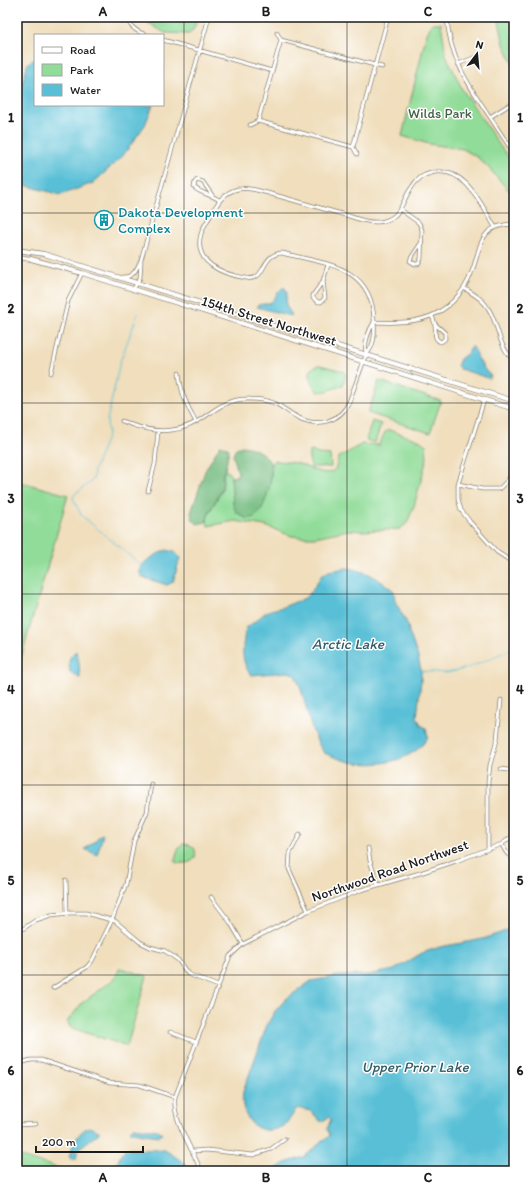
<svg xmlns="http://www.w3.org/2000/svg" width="531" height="1188" font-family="Itim,sans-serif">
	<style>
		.green { fill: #90dc98; stroke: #567c5a }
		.forest { fill: #74bc80; stroke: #486c4e }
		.water { fill: #58bfd6; stroke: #3a6e79 }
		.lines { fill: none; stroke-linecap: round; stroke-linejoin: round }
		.stream { stroke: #58bfd6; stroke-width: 1 }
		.minor-casing { stroke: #867d6c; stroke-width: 4.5 }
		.tertiary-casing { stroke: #867d6c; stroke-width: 5.5 }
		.minor { stroke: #fff; stroke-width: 3 }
		.tertiary { stroke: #fff; stroke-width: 4 }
		.grid { fill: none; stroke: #1c1c1c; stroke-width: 1; stroke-opacity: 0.55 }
		.labels { text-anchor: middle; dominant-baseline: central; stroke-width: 3; stroke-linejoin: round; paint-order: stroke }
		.park-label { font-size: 14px; fill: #455f47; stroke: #fff }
		.culture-label { font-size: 14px; fill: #0d838f; stroke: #fff; text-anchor: start }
		.street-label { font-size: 14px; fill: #1c1c1c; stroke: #fff }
		.water-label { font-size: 15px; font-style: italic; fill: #345d66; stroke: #fff }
		.neatline { fill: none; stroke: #1c1c1c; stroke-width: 1.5 }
		.grid-label { font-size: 13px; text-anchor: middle; font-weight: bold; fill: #1c1c1c }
	</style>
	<rect width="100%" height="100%" fill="#fff"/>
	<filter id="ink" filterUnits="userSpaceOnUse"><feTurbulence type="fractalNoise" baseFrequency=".025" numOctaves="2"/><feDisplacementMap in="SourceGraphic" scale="8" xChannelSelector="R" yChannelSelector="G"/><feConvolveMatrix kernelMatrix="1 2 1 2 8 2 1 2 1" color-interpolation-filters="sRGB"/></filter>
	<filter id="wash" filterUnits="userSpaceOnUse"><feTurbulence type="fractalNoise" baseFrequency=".012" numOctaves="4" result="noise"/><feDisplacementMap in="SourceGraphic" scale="16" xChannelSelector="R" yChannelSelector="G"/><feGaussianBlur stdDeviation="0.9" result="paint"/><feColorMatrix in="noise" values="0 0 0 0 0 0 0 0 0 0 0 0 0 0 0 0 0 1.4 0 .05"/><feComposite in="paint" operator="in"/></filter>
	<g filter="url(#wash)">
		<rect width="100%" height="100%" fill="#f0debc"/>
		<path class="green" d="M142 17H196C197 24 194 29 189 34L165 33 144 20Z
			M498 17H514V66L504 44Z
			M432 23H441L446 55 462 89 500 146 514 164V193L510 192 488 167 477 157 463 149 429 144 402 136 426 36Z
			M320 365 343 371 346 374 343 385 327 391 318 392C311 383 303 368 320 365Z
			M379 381 441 401 430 433 368 413Z
			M372 421 381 424 375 443 366 440Z
			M389 430 419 440 426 445 427 458 414 506 407 523 400 529 362 531 348 530 315 537H301L292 536 265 526 235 521 208 526C204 513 218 501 222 489 224 482 222 476 225 470L229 473 231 477 233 504 271 478V464L274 460C281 462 289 462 296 463 305 465 330 481 336 467 337 464 338 461 338 458L362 444 379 445 385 432Z
			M312 451 318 454 330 455 331 467H311C310 463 308 455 309 452Z
			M17 481 68 495 17 672Z
			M183 844 190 845 194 848C200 861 188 864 178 863L175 862C176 854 177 849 183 844Z
			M120 968 147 976 127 1046 71 1028 67 1022 82 1003 114 979Z
			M17 1156 69 1171H17Z"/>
		<path class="forest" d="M220 445 224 446 229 449 225 470 223 474 222 488 209 513 206 522 197 524 193 520 191 513 205 471Z
			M242 446C253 447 266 453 270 463 275 473 265 510 256 516 254 518 250 518 247 519L236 512 233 504 231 477 236 476 238 473 233 455 236 448Z"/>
		<path class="water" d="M35 59V105H153L145 125 122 157 93 183 61 195 17 183V101L28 63Z
			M283 288H285L287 292 286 306 292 315 290 316 257 307 258 305C261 304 266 304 269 303 276 300 276 291 283 288Z
			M472 346C478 356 481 368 491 376L490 378H488L460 369 457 366 460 359 469 352 470 348Z
			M166 550 175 552 180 558 173 582 167 585 142 577 139 571C143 560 156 555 166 550Z
			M347 568C370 572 376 577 394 591L395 601 408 625 409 632 418 657 421 670V680L417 717 421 725 426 728 428 737C414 762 376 767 350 762 341 760 332 756 324 753 307 730 308 700 295 675L289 672 251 675C239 660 243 644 246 627L249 626 265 613 271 610 283 607 305 598 312 591 321 576 329 571Z
			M76 651 79 662 80 678 70 673C69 663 67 658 76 651Z
			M101 834 103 835 97 855 85 849 94 842Z
			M514 928V1171H272L285 1163 304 1157 316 1147 322 1140 326 1139 330 1135 327 1129 331 1119 329 1117 321 1122 311 1111 297 1108C293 1114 288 1124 281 1127 256 1139 239 1115 243 1092L267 1025 275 1011 286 999 311 981 338 976 368 975 394 970 422 953 440 947 483 939Z
			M89 1127 99 1131V1133L78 1149 76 1159H71L69 1157C72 1146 78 1131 89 1127Z
			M134 1127 158 1130 163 1134 159 1136 132 1132 130 1130Z
			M125 1149 164 1150 170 1153 186 1164 190 1171H113L122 1153Z"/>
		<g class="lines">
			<path class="stream" d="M138 313 120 362 107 421 108 435 94 470 93 480 74 495 73 498 81 515 141 565
				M421 671 447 673 468 668 514 648"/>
		</g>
	</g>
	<g filter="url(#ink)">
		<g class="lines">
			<g class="minor-casing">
				<path id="minor" d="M127 17C129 27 137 32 147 35
					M447 17C449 57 469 86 490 117 498 129 506 142 514 153
					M277 33 281 40
					M163 40 272 71
					M281 40 382 67
					M458 64 479 56
					M490 117 509 105
					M258 121 353 147
					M258 121 281 40
					M250 125 258 121
					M357 154 353 147 388 17
					M212 195 203 182 197 180 195 182 194 187C199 193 212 195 219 200
					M401 210 419 223 422 230 421 259 418 264H415L410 261 411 258 421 243
					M122 277C133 278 137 269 141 260L209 17
					M323 281 325 298 321 302H318L313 298V295L323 281 328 265
					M464 288C473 294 483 299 488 308 499 324 498 348 514 360
					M133 290 140 278 141 262
					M432 316C433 319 435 322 435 326 436 333 433 339 441 342L445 339V333L435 324
					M374 322C395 323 419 323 437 313 452 305 465 290 471 274 482 247 477 225 514 224
					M366 354C364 343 368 332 374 322
					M51 373 68 301 82 273
					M179 373C181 393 186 404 196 422
					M484 400 458 484V499L461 510 470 522 497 552 514 563
					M122 421C147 432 173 436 198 421 216 410 226 398 250 399 258 399 266 400 274 403 283 407 289 413 297 417 317 428 340 422 349 402L366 355C375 345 375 333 374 320 372 265 325 264 282 253 260 254 267 282 246 278 222 274 193 263 201 234 203 227 207 221 211 215 217 203 224 192 238 189 249 187 260 191 271 194 297 201 323 209 349 216 358 219 368 223 378 222 402 220 401 201 412 187 416 180 423 175 431 173 464 164 481 204 495 227
					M458 484 482 489H499L509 479 514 465
					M148 491 155 464 158 431
					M501 769 514 771
					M300 834 290 853 289 869 308 911
					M502 844C504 850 507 856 514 858
					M368 848 370 861 378 885
					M488 849V782L490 765 497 740 501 700
					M66 880 67 913
					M211 897 230 922 243 944
					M17 933 36 920 51 915 70 913H86L115 921 140 942 150 947 165 951 178 960 188 974 218 986
					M53 988 87 967 92 961 112 920 126 884 134 841 147 812 151 784
					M170 1032 196 1042
					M17 1064 31 1060H41L110 1083 140 1085 175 1097
					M17 1125 36 1124
					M193 1151 207 1150 253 1155 271 1149 285 1139
					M201 1171C193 1149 172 1121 175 1097L230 956 243 944 308 911 361 890 420 873 456 861 502 844 514 835"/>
			</g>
			<g class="tertiary-casing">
				<path id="tertiary" d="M17 250 44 254 514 401
					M17 257 31 259 82 273 514 409"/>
			</g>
			<use href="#minor" class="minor"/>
			<use href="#tertiary" class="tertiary"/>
		</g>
	</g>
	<path class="grid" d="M184 17V1171M347 17V1171M17 213H514M17 403H514M17 594H514M17 785H514M17 975H514"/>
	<defs>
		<g id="building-ring" transform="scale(1)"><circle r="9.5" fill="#fff" stroke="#0f9aa8" stroke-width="1.5"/><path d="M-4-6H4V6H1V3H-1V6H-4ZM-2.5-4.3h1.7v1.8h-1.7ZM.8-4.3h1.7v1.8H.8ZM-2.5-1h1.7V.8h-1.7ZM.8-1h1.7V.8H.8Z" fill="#0f9aa8"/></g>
	</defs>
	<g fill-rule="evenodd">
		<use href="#building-ring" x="104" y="220"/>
	</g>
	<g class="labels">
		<g class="park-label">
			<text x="440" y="113">Wilds Park</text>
		</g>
		<g class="culture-label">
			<text x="118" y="212">Dakota Development<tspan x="118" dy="16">Complex</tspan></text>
		</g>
		<g class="street-label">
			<text transform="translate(269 321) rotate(17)">154th Street Northwest</text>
			<text transform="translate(390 871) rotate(-19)">Northwood Road Northwest</text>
		</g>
		<g class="water-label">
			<text x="348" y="644">Arctic Lake</text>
			<text x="415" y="1067">Upper Prior Lake</text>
		</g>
	</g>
	<rect width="531" height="1188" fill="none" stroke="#fff" stroke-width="44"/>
	<rect x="34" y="34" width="130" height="72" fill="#ffffff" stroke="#a4a4a4"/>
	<rect x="42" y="47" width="20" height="6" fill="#ffffff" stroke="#a4a4a4"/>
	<text x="70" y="54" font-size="12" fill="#1c1c1c">Road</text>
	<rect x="42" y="64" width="20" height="12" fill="#90dc98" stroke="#a4a4a4"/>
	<text x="70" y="74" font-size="12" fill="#1c1c1c">Park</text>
	<rect x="42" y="84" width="20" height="12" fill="#58bfd6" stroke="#a4a4a4"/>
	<text x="70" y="94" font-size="12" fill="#1c1c1c">Water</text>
	<g transform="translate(477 54) rotate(16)" stroke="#ffffff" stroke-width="3" paint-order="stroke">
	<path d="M0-3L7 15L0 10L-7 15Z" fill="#1c1c1c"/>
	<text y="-6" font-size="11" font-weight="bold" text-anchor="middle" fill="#1c1c1c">N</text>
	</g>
	<path d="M36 1146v6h107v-6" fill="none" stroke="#1c1c1c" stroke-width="2"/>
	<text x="42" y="1146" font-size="12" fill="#1c1c1c" stroke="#ffffff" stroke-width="3" paint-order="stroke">200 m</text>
	<rect x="22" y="22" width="487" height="1144" class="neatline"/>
	<g class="grid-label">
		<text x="103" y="16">A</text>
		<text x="266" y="16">B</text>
		<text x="428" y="16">C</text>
		<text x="11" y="122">1</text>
		<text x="520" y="122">1</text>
		<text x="11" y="313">2</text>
		<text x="520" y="313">2</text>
		<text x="11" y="503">3</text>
		<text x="520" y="503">3</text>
		<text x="11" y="694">4</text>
		<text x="520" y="694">4</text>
		<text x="11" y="885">5</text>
		<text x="520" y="885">5</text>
		<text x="11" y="1075">6</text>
		<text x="520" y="1075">6</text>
		<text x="103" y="1182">A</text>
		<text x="266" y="1182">B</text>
		<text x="428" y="1182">C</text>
	</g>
</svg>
